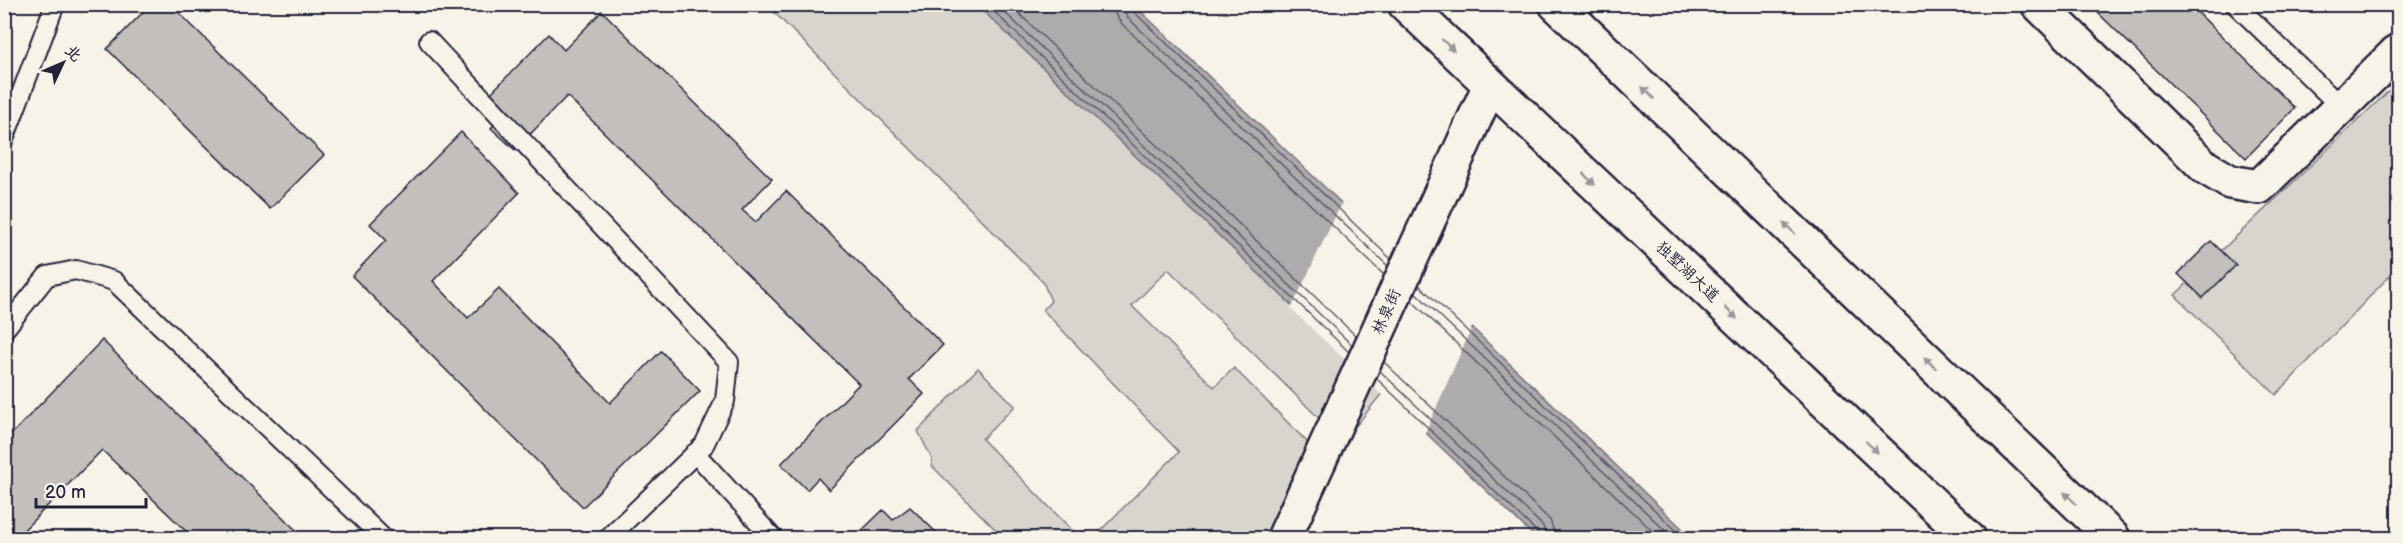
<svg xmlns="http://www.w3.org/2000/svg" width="2403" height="543" font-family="'Balsamiq Sans','LXGW WenKai TC',sans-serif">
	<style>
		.green { fill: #d8d5cf; stroke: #7d7c85; stroke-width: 1.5 }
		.water { fill: #aeabad; stroke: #76747f; stroke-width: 1.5 }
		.pier { fill: #f7f3e8 }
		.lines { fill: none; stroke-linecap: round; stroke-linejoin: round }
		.shore { stroke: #5a5969; stroke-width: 1.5 }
		.building { fill: #c2bfbd; stroke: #22223b; stroke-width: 1.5 }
		.lane-casing { stroke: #22223b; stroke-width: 22 }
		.street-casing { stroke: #22223b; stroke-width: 38 }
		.secondary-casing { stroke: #22223b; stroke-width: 38 }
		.primary-casing { stroke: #22223b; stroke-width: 38 }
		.lane { stroke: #f7f3e8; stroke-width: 18 }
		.street { stroke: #f7f3e8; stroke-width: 33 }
		.secondary { stroke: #f7f3e8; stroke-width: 33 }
		.primary { stroke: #f7f3e8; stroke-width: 33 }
		.oneway { fill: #97959a }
		.labels { text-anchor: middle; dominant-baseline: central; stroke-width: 4.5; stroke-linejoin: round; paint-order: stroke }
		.street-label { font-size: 16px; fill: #22223b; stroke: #f7f3e8 }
	</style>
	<rect width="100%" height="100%" fill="#f7f3e8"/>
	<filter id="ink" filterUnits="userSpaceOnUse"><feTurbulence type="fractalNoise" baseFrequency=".0167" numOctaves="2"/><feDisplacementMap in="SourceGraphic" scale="12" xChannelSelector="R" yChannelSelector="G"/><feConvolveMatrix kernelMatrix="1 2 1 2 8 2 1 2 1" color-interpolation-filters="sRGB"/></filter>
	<g filter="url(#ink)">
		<path class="green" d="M767 5H977L1383 392 1343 442 1168 269 1132 306 1214 387 1234 368 1308 443 1315 453 1298 529 1317 538H1093L1179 452 1043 310 1051 301 1043 282Z
			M2398 82V267L2276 395 2175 295Z
			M978 368 1015 406 982 439 1080 538H1004L932 466V459L918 431Z"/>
		<path class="water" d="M977 5H1134L1692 538H1536Z"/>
		<path class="pier" d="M1343 200 1473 325 1424 435 1291 309Z"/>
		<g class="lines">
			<path class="shore" d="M986 4 1349 352
				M996 4 1352 345
				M1009 4 1356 336
				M1114 4 1115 14 1121 23 1384 275
				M1123 4 1127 17 1388 266
				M1130 4 1133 11 1391 259
				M1419 285 1684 538
				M1415 292 1673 538
				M1412 301 1660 538
				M1384 362 1550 520 1556 538
				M1380 371 1543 526 1547 538
				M1376 378 1537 532 1540 538"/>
		</g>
		<path class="building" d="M151 4H170L324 155 270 209 107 49Z
			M2089 4H2189L2295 108 2246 158Z
			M602 11 772 179 742 210 756 222 786 191 943 345 909 379 924 394 829 490 818 478 807 490 781 464 859 384 567 96 515 150 491 128 503 115 486 98 549 34 564 50Z
			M461 132 519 193 433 281 468 318 499 289 610 403 661 351 700 391 583 507 352 276 386 240 370 224Z
			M2211 241 2236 265 2203 298 2178 274Z
			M102 340 304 538H193L102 450 16 538H4V442Z
			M910 507 942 538H854L883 510 893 520Z"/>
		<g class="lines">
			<g class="lane-casing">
				<path id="lane" d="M2235 4 2341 107
					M429 41 729 362 725 401 704 445 608 538
					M4 139 55 4
					M4 330 47 276 76 270 114 281 383 538
					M695 453 773 538"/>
			</g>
			<g class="street-casing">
				<path id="street" d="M2038 4 2205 167 2230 182 2259 187 2398 51"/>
			</g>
			<g class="secondary-casing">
				<path id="secondary" d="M1284 538 1490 85"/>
			</g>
			<g class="primary-casing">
				<path id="primary" d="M1405 4 1969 538
					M1556 4 2113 538"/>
			</g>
			<use href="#lane" class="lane"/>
			<use href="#street" class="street"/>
			<use href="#secondary" class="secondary"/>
			<use href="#primary" class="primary"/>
		</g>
		<defs><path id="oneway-solid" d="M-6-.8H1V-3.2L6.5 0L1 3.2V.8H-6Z" transform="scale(1.5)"/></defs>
		<g class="oneway">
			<use href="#oneway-solid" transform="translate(1448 45) rotate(43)"/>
			<use href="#oneway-solid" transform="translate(1648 93) rotate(-136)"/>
			<use href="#oneway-solid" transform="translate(1589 179) rotate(43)"/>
			<use href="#oneway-solid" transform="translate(1789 228) rotate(-136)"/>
			<use href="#oneway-solid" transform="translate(1731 313) rotate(43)"/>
			<use href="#oneway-solid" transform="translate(1930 363) rotate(-136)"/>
			<use href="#oneway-solid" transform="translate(1872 447) rotate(43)"/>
			<use href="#oneway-solid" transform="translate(2070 498) rotate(-136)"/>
		</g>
	</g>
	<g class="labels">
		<g class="street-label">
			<text transform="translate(1687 272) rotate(43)">独墅湖大道</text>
			<text transform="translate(1387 312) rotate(-66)">林泉街</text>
		</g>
	</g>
	<rect width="2403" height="543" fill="none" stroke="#f7f3e8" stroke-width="24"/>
	<rect x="12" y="12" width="2379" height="519" fill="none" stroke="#22223b" stroke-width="2" filter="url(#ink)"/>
	<g transform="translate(63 63) rotate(46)" stroke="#f7f3e8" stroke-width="4.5" paint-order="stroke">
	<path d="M0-4.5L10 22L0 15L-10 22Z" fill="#22223b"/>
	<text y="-9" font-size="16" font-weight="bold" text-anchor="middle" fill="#22223b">北</text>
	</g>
	<path d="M36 498v9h110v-9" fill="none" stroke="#22223b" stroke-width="3"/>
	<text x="45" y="498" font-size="18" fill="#22223b" stroke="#f7f3e8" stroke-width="4.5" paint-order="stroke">20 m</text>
</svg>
